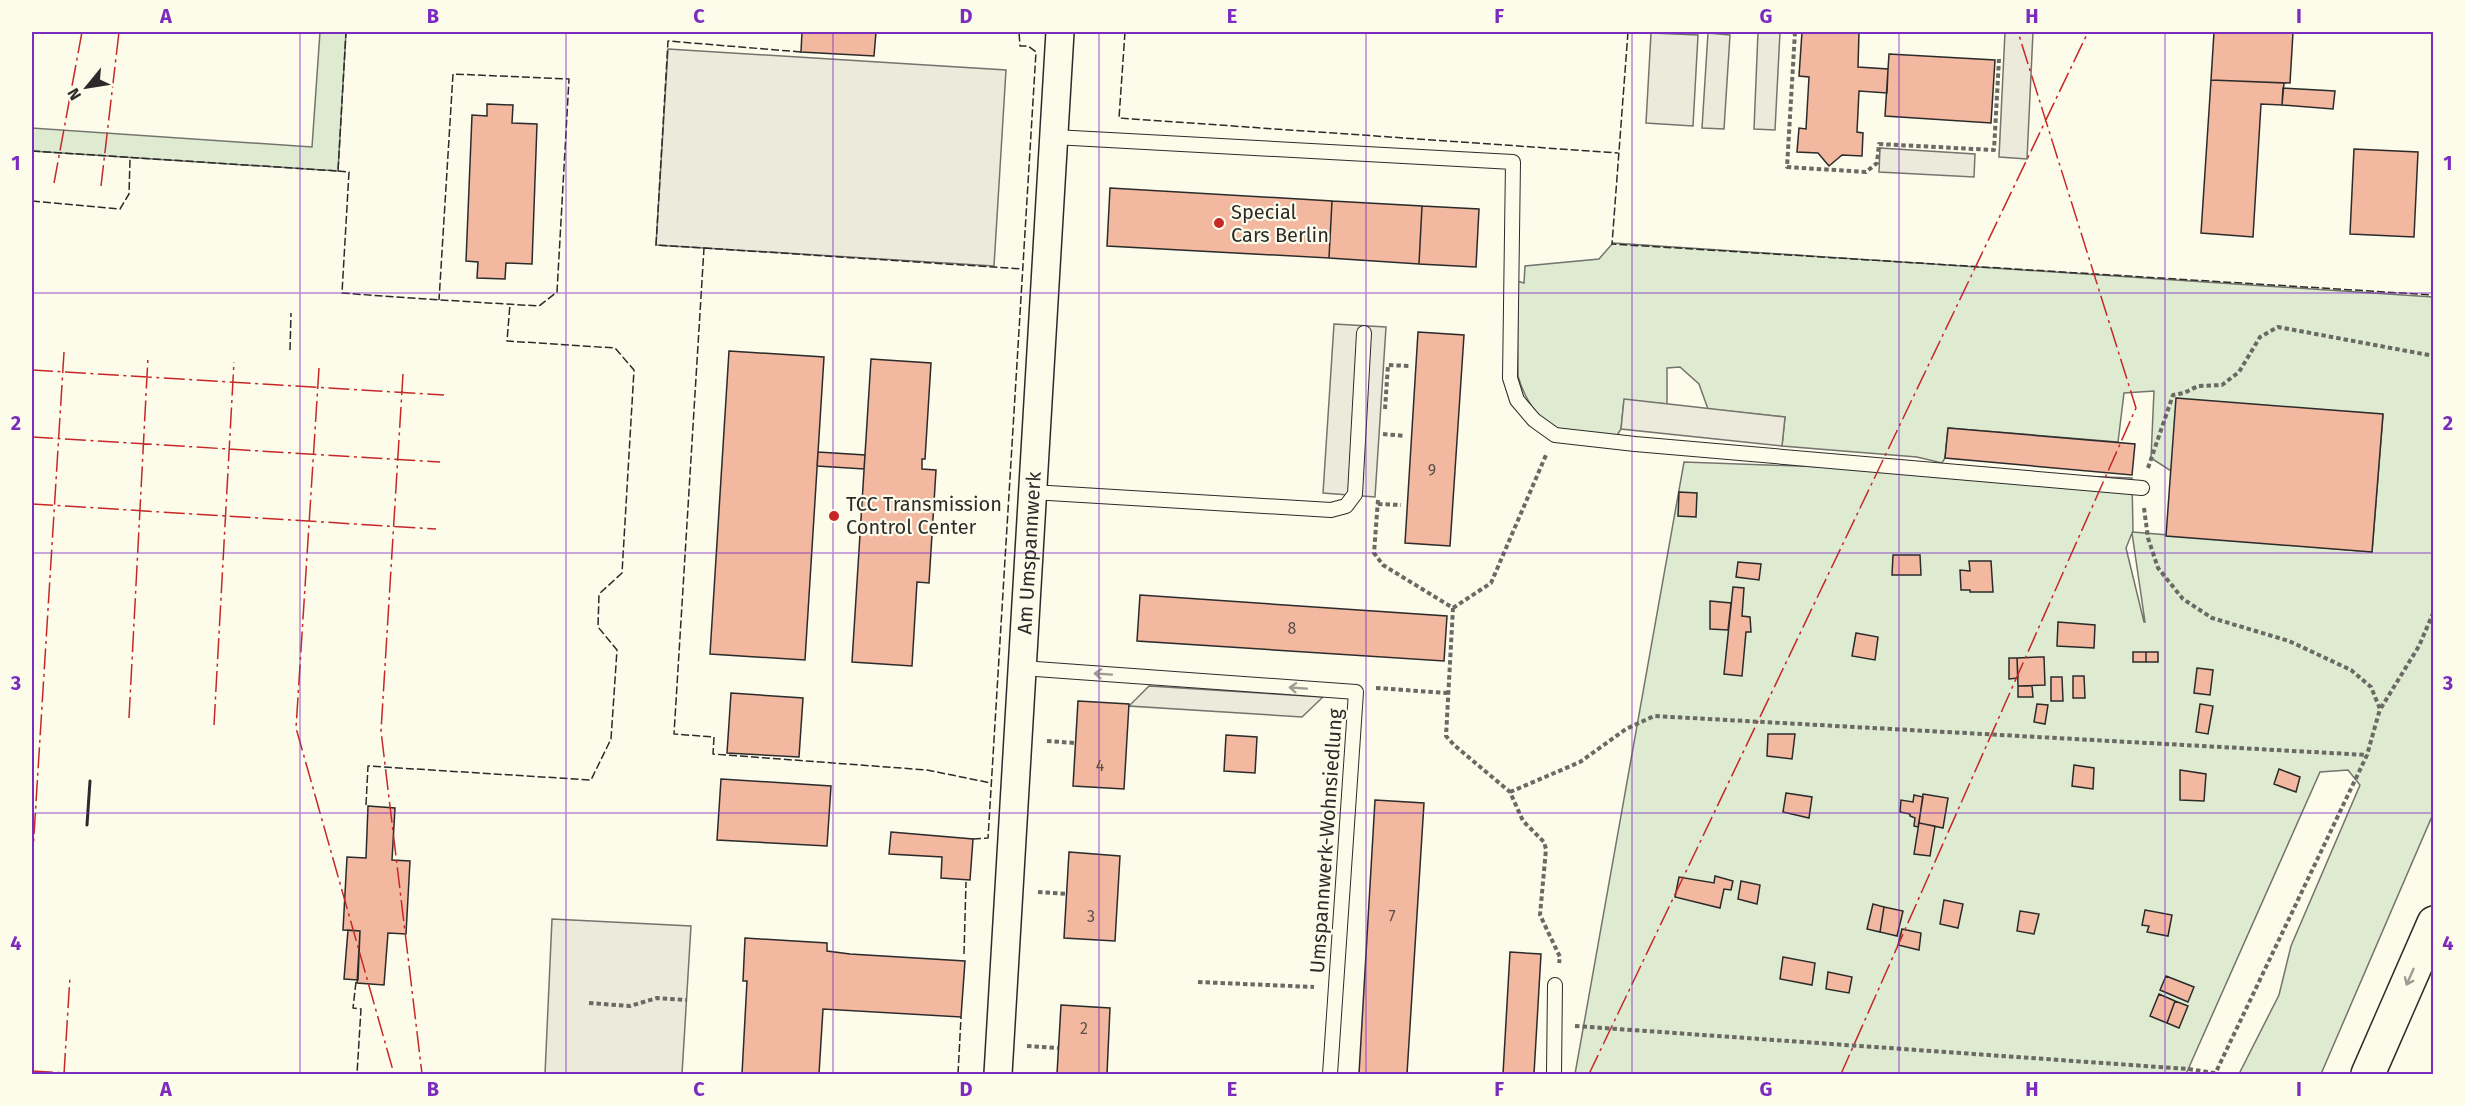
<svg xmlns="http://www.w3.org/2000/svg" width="2465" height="1106" font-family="'Fira Sans',sans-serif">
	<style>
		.green { fill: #deebd1; stroke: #74746e; stroke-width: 1.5; fill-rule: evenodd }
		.parking { fill: #eceadb; stroke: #74746e; stroke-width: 1.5 }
		.building { fill: #f2b8a0; stroke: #2b2b2b; stroke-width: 1.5 }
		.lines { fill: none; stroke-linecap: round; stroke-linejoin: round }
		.service-casing { stroke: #2b2b2b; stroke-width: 16 }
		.minor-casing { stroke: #2b2b2b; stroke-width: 30 }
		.motorway-casing { stroke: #2b2b2b; stroke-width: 36 }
		.path { stroke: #6a6964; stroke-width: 4; stroke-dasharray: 4.5 3; stroke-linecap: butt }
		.service { stroke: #fdfbea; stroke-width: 14 }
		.minor { stroke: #fdfbea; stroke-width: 27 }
		.motorway { stroke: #fdfbea; stroke-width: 33 }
		.fence { stroke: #2b2b2b; stroke-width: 1.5; stroke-dasharray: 8 3; stroke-linecap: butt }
		.wall { stroke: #2b2b2b; stroke-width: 3 }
		.power { stroke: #c62828; stroke-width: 1.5; stroke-dasharray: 21 4.5 3 4.5; stroke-linecap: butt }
		.oneway { stroke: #9e9d94 }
		.grid { fill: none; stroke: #7b2cbf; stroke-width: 1.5; stroke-opacity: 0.55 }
		.poi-dot { fill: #c62828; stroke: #fdfbea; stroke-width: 2 }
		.labels { text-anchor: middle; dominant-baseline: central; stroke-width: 4.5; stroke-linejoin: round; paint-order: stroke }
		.number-label { font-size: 16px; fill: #5d4e48 }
		.poi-label { font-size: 20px; fill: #2b2b2b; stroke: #fdfbea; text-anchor: start }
		.street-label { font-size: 20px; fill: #2b2b2b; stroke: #fdfbea }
		.neatline { fill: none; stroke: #7b2cbf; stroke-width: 2 }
		.grid-label { font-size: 20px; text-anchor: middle; font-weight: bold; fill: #7b2cbf }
	</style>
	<rect width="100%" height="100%" fill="#fdfbea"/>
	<path class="green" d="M320 32H346L338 171 32 151V128L312 147Z
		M1613 243 2433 297V814L2321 1074H2239L2279 995 2291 946 2360 785 2348 770 2320 772 2186 1074H1575L1684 462 2132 478 2133 532 2372 552 2383 415 2171 471 2151 458 2154 391 2124 393 2118 442 1948 428 1945 458 1942 463 1917 457 1782 446 1785 417 1708 409 1699 384 1680 367 1667 368V404L1624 400 1621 429 1616 437C1598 434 1578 435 1560 430 1539 425 1523 395 1518 376L1517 281 1524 283 1525 266 1599 259ZM2132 533 2145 622H2144L2126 548Z"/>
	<path class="parking" d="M1758 32H1780L1775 130 1754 129Z
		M2005 32H2033L2027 159 1999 157Z
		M1651 33 1698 35 1693 126 1646 123Z
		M1708 33 1730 35 1724 129 1702 128Z
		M668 49 1006 70 994 266 656 245Z
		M1880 148 1975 154 1974 177 1879 172Z
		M1334 324 1386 327 1375 497 1323 493Z
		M1624 399 1785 417 1782 446 1621 429Z
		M1149 686 1323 697 1302 717 1129 706Z
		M552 919 691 926 682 1074H545Z"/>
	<path class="building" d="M802 32H876L874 56 801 52Z
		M1802 32H1859L1858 67 1888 69 1887 93 1859 91 1857 132 1863 133 1862 156 1842 155 1829 166 1818 153 1797 152 1799 128 1806 129 1809 77 1799 76Z
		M2214 32H2293L2290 83 2211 80Z
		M1889 54 1995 60 1991 123 1885 116Z
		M2211 80 2284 83 2282 105 2261 104 2253 237 2201 233Z
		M2283 88 2335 91 2333 109 2282 105Z
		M487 104 513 105 512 123 537 124 532 264 506 263 505 279 477 278 478 262 466 261 472 115 487 116Z
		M2354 149 2418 152 2414 237 2350 234Z
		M1110 188 1332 201 1329 258 1107 246Z
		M1332 201 1422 206 1419 264 1329 258Z
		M1422 206 1479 209 1476 267 1419 264Z
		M1418 332 1464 335 1450 546 1405 543Z
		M729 351 824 357 805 660 710 654Z
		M871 359 931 363 925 459H922V469L936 470 929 583 917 582 912 666 852 662Z
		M2176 398 2383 414 2372 552 2166 536Z
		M1948 428 2135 444 2132 475 1945 458Z
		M818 452 865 455 864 469 817 466Z
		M1679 492 1697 493 1696 517 1678 516Z
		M1893 555H1920L1921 575H1892Z
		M1969 561H1991L1993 592H1970V590H1961L1960 570 1970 571Z
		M1738 562 1761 564 1759 580 1736 577Z
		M1733 587 1744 588 1742 616 1750 617 1751 632H1746L1742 676 1724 674Z
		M1140 595 1447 616 1444 661 1137 641Z
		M1710 601 1731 603 1728 630 1710 629Z
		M2058 622 2095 625 2094 648 2057 646Z
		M1856 633 1878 637 1875 660 1852 656Z
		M2133 652H2146V662H2133Z
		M2146 652H2158V662H2146Z
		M2039 657H2044L2045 685 2018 686 2017 658Z
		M2009 658H2017L2018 678 2009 679Z
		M2197 668 2213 670 2210 695 2194 693Z
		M2073 676H2084L2085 698H2073Z
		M2051 677H2062L2063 701H2051Z
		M2018 686H2032L2033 697H2018Z
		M731 693 803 698 799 757 727 753Z
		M1078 701 1129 704 1124 789 1073 786Z
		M2037 704 2048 705 2045 724 2034 722Z
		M2200 704 2213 706 2208 734 2196 732Z
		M1768 734H1795L1792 759 1767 756Z
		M1226 735 1257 737 1255 773 1224 771Z
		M2074 765 2094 768 2093 789 2072 786Z
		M2279 769 2300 777 2296 792 2274 784Z
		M2180 770 2206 774 2204 801 2180 800Z
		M721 779 831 786 827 846 717 840Z
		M1786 793 1812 797 1809 818 1783 812Z
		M1923 794 1948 798 1943 828 1919 823Z
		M1914 795 1923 797 1918 827 1914 826 1915 818 1910 816V814L1900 812 1901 800 1913 802Z
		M1375 800 1424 803 1407 1074H1359Z
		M368 806 395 808 392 860 410 861 406 934 388 933 384 985 357 983 360 931 343 930 347 857 366 858Z
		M1919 823 1935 826 1930 856 1914 854Z
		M891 832 973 839 970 880 941 878 942 857 889 854Z
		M1069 852 1120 856 1115 941 1064 938Z
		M1715 876 1733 881 1731 890 1724 889 1720 908 1675 897 1679 877 1714 883Z
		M1741 881 1760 885 1757 904 1738 899Z
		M1944 900 1963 904 1958 928 1940 924Z
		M1873 904 1884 907 1880 932 1867 929Z
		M1884 907 1903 911 1897 936 1880 932Z
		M2145 910 2172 915 2168 936 2147 932 2149 926 2142 925Z
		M2020 911 2039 914 2034 934 2017 931Z
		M1902 929 1921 933 1919 950 1898 945Z
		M348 930 360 931 358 980 344 979Z
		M745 938 827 943V951L850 954 965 961 961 1017 823 1009 819 1074H742L747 981H743Z
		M1510 952 1541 954 1534 1074H1503Z
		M1783 957 1815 963 1812 985 1780 979Z
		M1828 972 1852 977 1849 993 1826 989Z
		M2166 976 2194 987 2188 1002 2160 990Z
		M2159 994 2175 1001 2167 1023 2150 1016Z
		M2175 1001 2188 1006 2179 1028 2167 1023Z
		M1061 1005 1110 1008 1107 1074H1057Z"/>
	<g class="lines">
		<g class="service-casing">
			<path id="service" d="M1054 137 1513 162 1510 378 1517 400 1534 420 1555 435 1635 444 2142 488
				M1032 492 1331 510 1346 506 1355 494 1364 333
				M1022 668 1356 692 1330 1074
				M1554 1074 1555 985"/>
		</g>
		<g class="minor-casing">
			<g id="minor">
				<path id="s1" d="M998 1074 1060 32"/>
			</g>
		</g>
		<g class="motorway-casing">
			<path id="motorway" d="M2368 1074 2434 923"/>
		</g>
		<path class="path" d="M1795 32 1787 167 1866 172 1877 163 1879 144 1994 150 1999 59
			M1385 409 1388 365 1410 366
			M1383 434 1405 436
			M2148 468 2173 395 2184 393 2198 386 2222 385 2239 372 2260 337 2278 327 2434 356
			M1378 500 1374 553 1383 565 1453 608 1446 736 1454 745 1510 792 1523 821 1544 842 1546 849 1540 915 1560 957 1559 963
			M1378 504 1401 505
			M2144 508 2148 538 2158 568 2183 599 2212 618 2289 641 2351 670 2371 687 2380 709 2367 755 2215 1074
			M1453 608 1491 583 1546 455
			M1376 688 1447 693
			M2381 708 2419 646 2434 611
			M1047 741 1075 743
			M1510 792 1580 762 1626 729 1654 716 2367 755
			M1038 892 1067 894
			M1198 982 1314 987
			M589 1003 630 1006 657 998 687 1000
			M1575 1026 2188 1069 2215 1073
			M1027 1046 1058 1048"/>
		<use href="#service" class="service"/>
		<use href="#minor" class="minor"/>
		<use href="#motorway" class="motorway"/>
		<path class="fence" d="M1125 32 1119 118 1618 153
			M1628 32 1612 244 2434 295
			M801 52 668 41 656 245 704 248 674 734 714 737 713 754 927 770 991 783
			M32 151 338 171 346 32
			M338 171 349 172 342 293C407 298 473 302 539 306L557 292 569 79 453 74 439 300
			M32 201 120 209 129 194 130 159
			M704 248 1023 269
			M290 350 291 313
			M366 805 368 766 591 780 611 739 617 650 598 627 599 594 622 573 634 370 615 348 507 341 510 304
			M973 839 988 838 1036 52 1028 46H1020L1019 32
			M964 954 966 882
			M356 982 353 1008 361 1009 357 1074
			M958 1074 961 1017"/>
		<path class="wall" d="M87 825 90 781"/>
		<path class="power" d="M54 183 82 32
			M101 186 119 32
			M319 368 296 728 394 1074
			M32 370 444 395
			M403 374 381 731 422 1074
			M32 437 440 462
			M32 504 436 529
			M129 718 148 357
			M214 725 234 362
			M32 867 64 352
			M32 1071 82 1074
			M64 1074 70 976
			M1589 1074 2088 32
			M1841 1074 2136 408 2018 32"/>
	</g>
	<defs><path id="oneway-shaft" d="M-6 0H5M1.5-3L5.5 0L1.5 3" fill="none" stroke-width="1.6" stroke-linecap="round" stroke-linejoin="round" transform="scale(1.5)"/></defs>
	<g class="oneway">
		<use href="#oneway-shaft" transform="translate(1103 674) rotate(-176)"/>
		<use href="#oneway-shaft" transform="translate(1298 688) rotate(-176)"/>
		<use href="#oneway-shaft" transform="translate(2410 977) rotate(114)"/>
	</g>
	<path class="grid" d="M300 32V1074M566 32V1074M833 32V1074M1099 32V1074M1366 32V1074M1632 32V1074M1899 32V1074M2165 32V1074M32 293H2434M32 553H2434M32 813H2434"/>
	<g class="poi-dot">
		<circle cx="1219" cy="223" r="6"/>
		<circle cx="834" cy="516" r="6"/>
	</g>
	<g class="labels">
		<g class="number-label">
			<text x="1432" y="470">9</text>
			<text x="1292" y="628">8</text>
			<text x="1100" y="765">4</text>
			<text x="1091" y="916">3</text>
			<text x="1392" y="916">7</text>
			<text x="1084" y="1028">2</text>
		</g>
		<g class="poi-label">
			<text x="1231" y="212">Special<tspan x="1231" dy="23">Cars Berlin</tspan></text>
			<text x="846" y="504">TCC Transmission<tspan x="846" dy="23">Control Center</tspan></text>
		</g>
		<g class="street-label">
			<text stroke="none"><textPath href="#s1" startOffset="522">Am Umspannwerk</textPath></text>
			<text transform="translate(1326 841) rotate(-86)">Umspannwerk-Wohnsiedlung</text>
		</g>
	</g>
	<rect width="2465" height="1106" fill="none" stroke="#fdfbea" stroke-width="66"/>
	<g transform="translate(87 87) rotate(240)" stroke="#fdfbea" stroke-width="4.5" paint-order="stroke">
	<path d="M0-4.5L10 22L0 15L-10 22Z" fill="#2b2b2b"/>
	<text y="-9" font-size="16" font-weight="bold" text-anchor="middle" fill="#2b2b2b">N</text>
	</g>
	<rect x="33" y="33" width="2399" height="1040" class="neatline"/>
	<g class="grid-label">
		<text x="166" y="23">A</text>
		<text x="433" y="23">B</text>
		<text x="699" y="23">C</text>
		<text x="966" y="23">D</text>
		<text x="1232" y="23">E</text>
		<text x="1499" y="23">F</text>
		<text x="1766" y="23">G</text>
		<text x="2032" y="23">H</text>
		<text x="2299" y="23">I</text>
		<text x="16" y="170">1</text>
		<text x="2448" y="170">1</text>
		<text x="16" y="430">2</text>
		<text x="2448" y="430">2</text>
		<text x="16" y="690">3</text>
		<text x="2448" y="690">3</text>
		<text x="16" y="950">4</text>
		<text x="2448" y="950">4</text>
		<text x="166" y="1096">A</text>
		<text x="433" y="1096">B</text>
		<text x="699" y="1096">C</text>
		<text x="966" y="1096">D</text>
		<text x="1232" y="1096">E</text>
		<text x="1499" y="1096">F</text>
		<text x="1766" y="1096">G</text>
		<text x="2032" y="1096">H</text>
		<text x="2299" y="1096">I</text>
	</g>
</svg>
